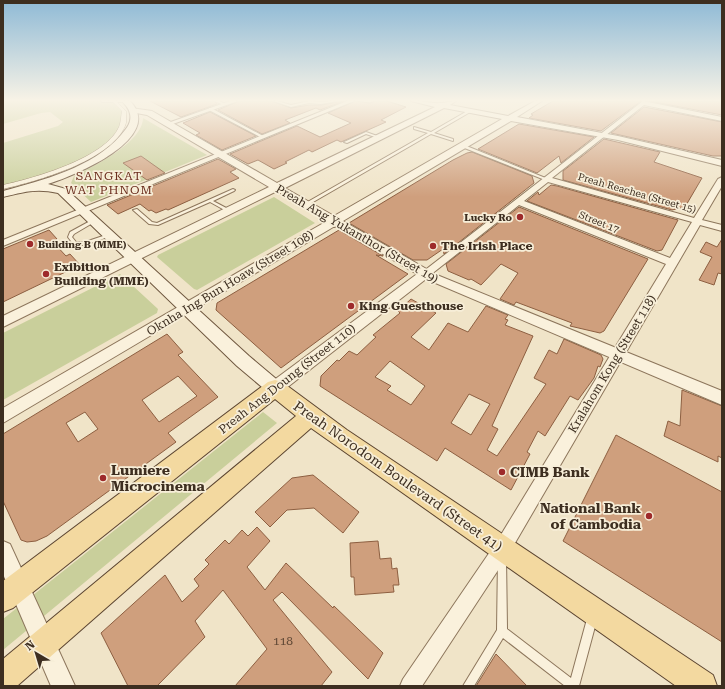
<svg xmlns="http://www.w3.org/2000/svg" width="725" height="689" font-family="'Roboto Serif',serif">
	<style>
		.green { fill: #c9cf9b }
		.building { fill: #cf9f7d; stroke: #8d5f41; fill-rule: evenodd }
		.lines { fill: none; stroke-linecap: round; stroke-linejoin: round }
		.service-casing { stroke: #8d765c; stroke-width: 2 }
		.pedestrian-casing { stroke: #8d765c; stroke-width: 1 }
		.minor-casing { stroke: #8d765c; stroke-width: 2 }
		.tertiary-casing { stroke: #8d765c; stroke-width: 2 }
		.secondary-casing { stroke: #6f573f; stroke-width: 2 }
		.primary-casing { stroke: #5b4430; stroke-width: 2 }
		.service { fill: #faf1dc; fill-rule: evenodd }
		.pedestrian { fill: #faf1dc; fill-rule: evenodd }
		.minor { fill: #faf1dc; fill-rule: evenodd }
		.tertiary { fill: #faf1dc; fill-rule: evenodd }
		.secondary { fill: #faf1dc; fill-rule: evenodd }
		.primary { fill: #f3d9a0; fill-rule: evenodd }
		.poi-dot { fill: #9e2a2b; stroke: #f7eed8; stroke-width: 1.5 }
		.labels { text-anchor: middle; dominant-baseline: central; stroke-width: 3.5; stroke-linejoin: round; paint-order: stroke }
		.far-street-label { font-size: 10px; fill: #3d2e20; stroke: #f7eed8 }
		.far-poi-label { font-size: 10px; font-weight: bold; fill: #3d2e20; stroke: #f7eed8; text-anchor: end }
		.far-quarter-label { font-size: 12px; letter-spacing: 1px; fill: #6b2e1e; stroke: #f7eed8 }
		.street-label { font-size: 12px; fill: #3d2e20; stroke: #f7eed8 }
		.poi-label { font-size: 12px; font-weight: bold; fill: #3d2e20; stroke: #f7eed8; text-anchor: start }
		.near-number-label { font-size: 12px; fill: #624a37 }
		.near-poi-label { font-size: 14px; font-weight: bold; fill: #3d2e20; stroke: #f7eed8; text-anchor: start }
		.near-street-label { font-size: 14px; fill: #3d2e20; stroke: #f7eed8 }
	</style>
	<rect width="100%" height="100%" fill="#f0e4c8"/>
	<path class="green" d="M3 101H112C121 106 126 113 122 123 103 163 42 175 3 187V143L58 126 63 122 50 112 41 113 3 124Z
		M143 118 207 155 91 202 71 183 74 176C93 167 143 142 143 118Z
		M274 197 315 223 197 290 194 289 157 257 158 255Z
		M120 274 158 309 157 313 3 400V333Z
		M263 412 277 423 3 650V619Z"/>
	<path class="building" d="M150 101H214L217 104 181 117Z
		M239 101H272L291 108 309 105H321L344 101 320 110 316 108 285 120 290 123 262 134 218 110Z
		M355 101 370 103 375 101H387L406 107 381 120 386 122 341 142 337 140 312 152 309 150 285 162 287 163 274 169 258 160 248 164 230 154 297 126 320 137 351 123 328 113Z
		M553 101H641L601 131 529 118 533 115 531 114Z
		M649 101H722V115Z
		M644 107 722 122V156H713L611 133Z
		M210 112 256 136 222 150 196 135 200 133 183 123Z
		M519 124 594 137 561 163 559 156 537 173 478 149Z
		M604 139 660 152 654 162 702 178 685 207 672 210 563 180V171Z
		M472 152 532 176 534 183 444 254 443 249 427 260H413L349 223 453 160 467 153Z
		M141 156 165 173 147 180 123 163Z
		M218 159 236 169 230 172 239 178 168 210 166 209 156 213 151 210 149 211 140 204 118 214 107 205Z
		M551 185 557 186 678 220 662 250 657 251 527 201 538 192 539 195Z
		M519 207 648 259 604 331 600 333 570 326 572 323 516 302 514 305 500 299 518 273 501 264 481 285 471 279 469 280 448 271 446 264Z
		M49 230 57 239 52 241 66 256 70 254 80 265 3 302V249Z
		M339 230 383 256 376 255 408 274 281 368 216 310 217 303Z
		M722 239V274L718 273 714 285 699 280 712 257 700 252 706 242 717 247Z
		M411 299 436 313 411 337 429 350 448 323 468 332 486 306 508 315 505 319 508 320 505 325 533 336 492 426 498 429 487 450 497 456 546 384 534 378 549 350 557 354 564 339 601 355 603 359 600 367 598 366 594 378 578 400 570 396 545 436 538 431 527 452 530 454 511 490 445 448 437 461 320 386 321 376 337 360 339 361 349 351 357 355 376 337 373 335 400 313 398 311ZM390 361 425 386 411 405 387 390 391 386 375 377ZM469 394 490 404 471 435 451 423Z
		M167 334 183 352 178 355 218 397 168 433 176 442 47 536 36 541 27 542 21 540 3 501V434ZM178 376 197 396 159 422 142 400ZM85 412 98 429 78 442 66 423Z
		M682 390 722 406V458L718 456V462L664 436 668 421 680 426Z
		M616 435 722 492V642L563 541Z
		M313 475 359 512 343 533 314 508 287 510 270 527 255 512 292 478Z
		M257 527 270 541 247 567 265 590 286 563 333 608 334 606 383 653 368 679 282 592 273 600 332 672 321 686H235L267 649 223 590 195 621 205 637 157 686H128L101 633 165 575 182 602 199 586 194 579 209 564 205 560 225 540 229 544 242 530 248 536Z
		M378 541 380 559 391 558 392 569 397 568 399 585H393L394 592 355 595 354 577H351L350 543Z
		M496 654 527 686H476Z"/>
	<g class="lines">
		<g class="service-casing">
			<path id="service" d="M101 101H124L122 102H102Z
				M215 101H219L226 104 223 105Z
				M273 101H277L291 105 309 101 321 102 331 101H337L321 104 309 103 291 107Z
				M209 108H211L265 137 262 138 209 110Z
				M469 110 472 111 434 133 453 139V141L431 134 308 205 304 204 428 133 414 129V127L431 132Z
				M366 132 380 137 378 138 366 134 347 143 344 142Z
				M462 145H464L548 179 545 180 462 147Z
				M233 189 235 190 234 191 213 201 230 210V211L228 212 210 202 158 225 149 224 133 210 137 209 152 222 157 223Z
				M92 220H96V221L74 234 72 237 76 242H85L109 234H111V236L85 245 73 244 68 237 70 232Z
				M502 553 505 554 506 557 507 629 571 678 587 619 589 616 592 614 595 616 597 619 579 686H565L503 638 474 686H463L497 630 498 557 499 554Z"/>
		</g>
		<g class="pedestrian-casing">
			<path id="pedestrian" d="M112 101H116L126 111C126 116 127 122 125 126 110 161 37 181 3 189V185C35 178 105 158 119 127 121 122 121 116 122 111Z"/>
		</g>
		<g class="minor-casing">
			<path id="minor" d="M230 101H238L170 125 165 124Z
				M347 101H354L3 246V240Z
				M643 101 722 117V121L644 105 552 178 694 218 718 179 722 177V186L702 220 722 225V231L700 225 508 555 422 686H400L403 679 496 543 666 264 519 205 429 276H421L420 274ZM548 182 692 222 670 258 524 201Z"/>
		</g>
		<g class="tertiary-casing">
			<path id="tertiary" d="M411 101C421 100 431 104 441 103 446 103 451 101 456 101L450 105 508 116 535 101H542L517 117 618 136 722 160V166L618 140 511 121 343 221 437 275 722 391V405L426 279 280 393 275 394 270 393 267 388 270 383 417 274 335 226 3 423V408L327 221 277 191 3 327V316L269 187 147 115 131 112V108L152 111 277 183 435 107ZM444 108 502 119 334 216 285 188Z
				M3 541 10 544 75 686H51L3 574Z"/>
		</g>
		<g class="secondary-casing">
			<path id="secondary" d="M122 101H130C166 138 74 176 48 184L66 189 249 356 281 383 284 388 281 393 275 395 269 393 237 366 58 193C36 188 24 192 3 197V191C43 180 92 168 121 135 126 129 132 123 130 114 129 108 125 105 122 101Z"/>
		</g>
		<g class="primary-casing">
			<path id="primary" d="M275 380 282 382 347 430 713 675 717 686H676L311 428 17 686H3V659L296 416 275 399 13 608 3 612V581L268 382Z"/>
		</g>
		<use href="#service" class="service"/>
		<use href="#pedestrian" class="pedestrian"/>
		<use href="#minor" class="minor"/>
		<use href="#tertiary" class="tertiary"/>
		<use href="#secondary" class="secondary"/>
		<use href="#primary" class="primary"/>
	</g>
	<linearGradient id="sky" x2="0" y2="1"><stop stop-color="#8fbad6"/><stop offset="0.51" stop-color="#f8f3e6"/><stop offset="1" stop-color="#f8f3e6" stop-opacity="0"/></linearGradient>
	<rect width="725" height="197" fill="url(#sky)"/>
	<g class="poi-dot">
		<circle cx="520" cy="217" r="4"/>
		<circle cx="30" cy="244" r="4"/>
		<circle cx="433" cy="246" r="4"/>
		<circle cx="46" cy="274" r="4"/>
		<circle cx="351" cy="306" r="4"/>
		<circle cx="502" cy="472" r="4"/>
		<circle cx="103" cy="478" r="4"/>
		<circle cx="649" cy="516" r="4"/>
	</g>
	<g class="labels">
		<g class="far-street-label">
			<text transform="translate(637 193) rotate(16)">Preah Reachea (Street 15)</text>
			<text transform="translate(599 222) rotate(22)">Street 17</text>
		</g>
		<g class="far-poi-label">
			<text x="512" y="217">Lucky Ro</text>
			<text x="38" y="244" text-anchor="start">Building B (MME)</text>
		</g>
		<g class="far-quarter-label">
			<text x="109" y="176">SANGKAT<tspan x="109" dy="14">WAT PHNOM</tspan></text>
		</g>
		<g class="street-label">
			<text transform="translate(357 234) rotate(30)">Preah Ang Yukanthor (Street 19)</text>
			<text transform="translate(230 283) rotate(-31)">Oknha Ing Bun Hoaw (Street 108)</text>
			<text transform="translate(612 364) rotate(-59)">Kralahom Kong (Street 118)</text>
			<text transform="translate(287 379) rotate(-38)">Preah Ang Doung (Street 110)</text>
		</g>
		<g class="poi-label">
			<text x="441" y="246">The Irish Place</text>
			<text x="54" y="267">Exibition<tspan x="54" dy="14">Building (MME)</tspan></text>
			<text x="359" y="306">King Guesthouse</text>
		</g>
		<g class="near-number-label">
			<text x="283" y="641">118</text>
		</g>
		<g class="near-poi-label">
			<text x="111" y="470">Lumiere<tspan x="111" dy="16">Microcinema</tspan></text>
			<text x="510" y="472">CIMB Bank</text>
			<text x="641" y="508" text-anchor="end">National Bank<tspan x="641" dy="16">of Cambodia</tspan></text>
		</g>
		<g class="near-street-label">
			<text transform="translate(398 476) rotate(35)">Preah Norodom Boulevard (Street 41)</text>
		</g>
	</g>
	<rect width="725" height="689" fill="none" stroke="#3d2e20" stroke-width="8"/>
	<g transform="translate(36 653) rotate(322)" stroke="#f7eed8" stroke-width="3" paint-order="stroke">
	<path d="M0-3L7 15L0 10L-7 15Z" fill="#3d2e20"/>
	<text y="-6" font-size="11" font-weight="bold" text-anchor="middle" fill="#3d2e20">N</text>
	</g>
</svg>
